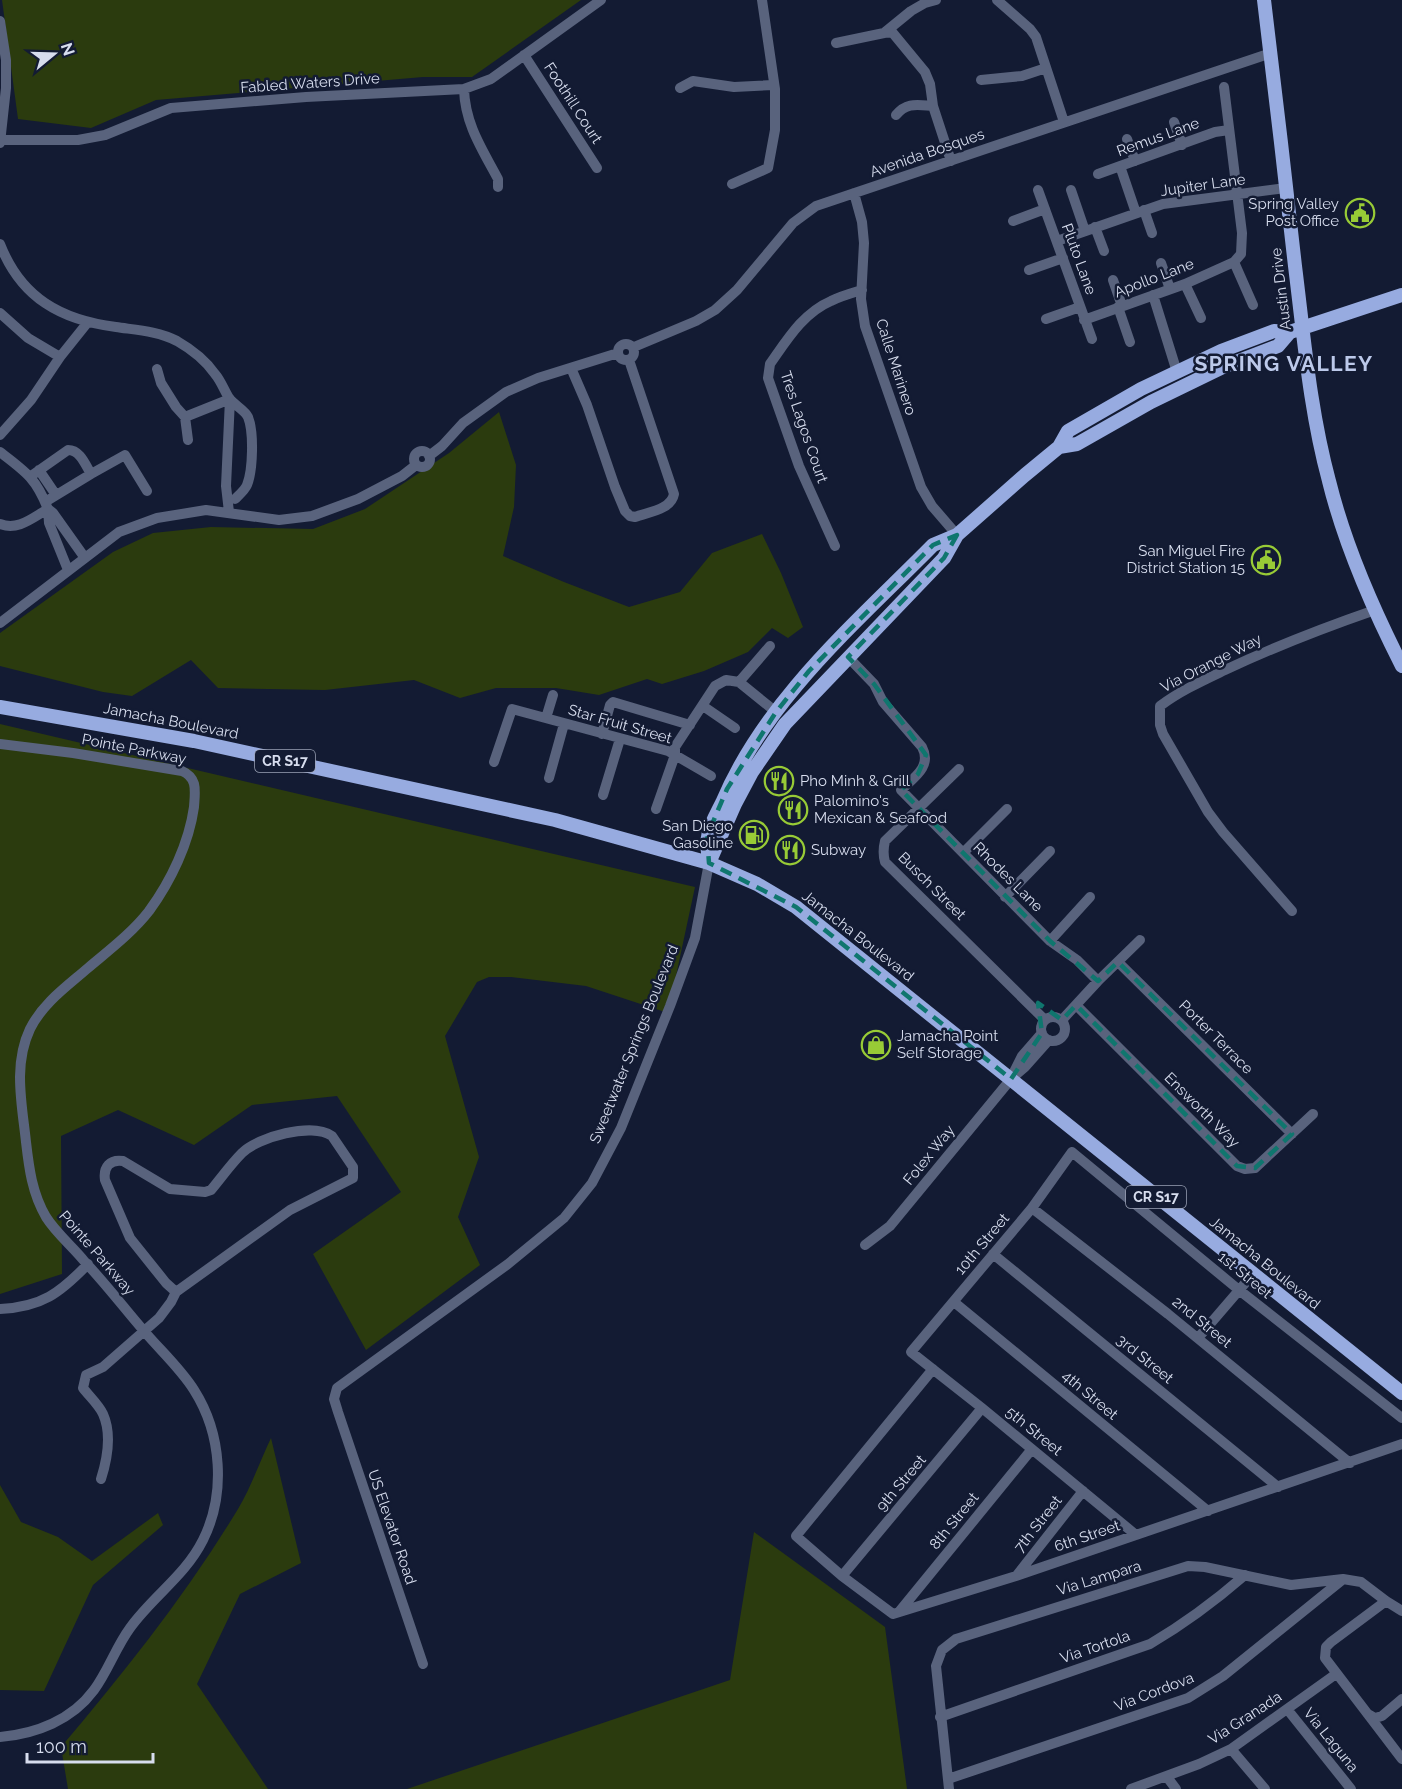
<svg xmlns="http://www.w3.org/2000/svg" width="1402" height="1789" font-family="Raleway,sans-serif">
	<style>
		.green { fill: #2b3b0e }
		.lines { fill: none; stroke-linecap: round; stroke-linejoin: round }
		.minor { stroke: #59637d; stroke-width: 10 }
		.major { stroke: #97abe0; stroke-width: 14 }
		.marked { fill: none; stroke: #0f766e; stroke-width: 4.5; stroke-dasharray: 12 8; stroke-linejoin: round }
		.labels { text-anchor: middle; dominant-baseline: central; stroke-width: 5; stroke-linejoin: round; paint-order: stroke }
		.shield { fill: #131b33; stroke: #9ca3b6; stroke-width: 1.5 }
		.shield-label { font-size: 14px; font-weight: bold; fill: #d7ddee }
		.street-label { font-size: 15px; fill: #d7ddee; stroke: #131b33 }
		.poi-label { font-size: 15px; fill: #d7ddee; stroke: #131b33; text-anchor: start }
		.district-label { font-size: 21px; font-weight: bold; letter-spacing: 1.5px; fill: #bcc9ea; stroke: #131b33 }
	</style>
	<rect width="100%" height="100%" fill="#131b33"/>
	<path class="green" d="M2 0H581L472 77H423L156 100 91 128 18 119Z
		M499 412 516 465 514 507 503 556 564 582 629 607 680 592 712 553 762 534 781 573 803 627 788 638 772 628 748 652 704 671 662 684 647 679 599 695 556 688H496L460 698 414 680 325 690 218 688 191 660 132 696 103 692 0 666V633L113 552 153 533 211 527 313 529 365 509 449 453Z
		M0 724 695 887 668 1013 586 986 511 977H489L477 982 445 1036 479 1157 458 1217 480 1265 366 1350 313 1254 401 1192 337 1096 252 1105 194 1145 118 1110 61 1136 62 1274 0 1294Z
		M271 1438 301 1563 240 1594 197 1684 268 1789H68L61 1747C126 1670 186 1595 238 1509 251 1487 260 1461 271 1438Z
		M0 1485 21 1522 58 1537 92 1561 158 1513 163 1525 93 1585 44 1691 0 1690Z
		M754 1532 885 1627 907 1789H407L730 1680Z"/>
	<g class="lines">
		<path class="minor" d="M997 0 1030 29 1036 37 1064 122
			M0 21 6 60V88L0 143
			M884 33 892 32 925 72 930 84 933 106 951 161
			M836 43 884 33 911 11 925 3 936 0
			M524 55 597 168
			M981 80 1022 76 1046 68
			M680 88 693 81 734 87 774 85
			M464 89C465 124 482 149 498 179V187
			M896 115C907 102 917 105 933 106
			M1174 122 1182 145
			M1127 139 1135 161
			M0 140H78L105 135 171 108 306 97 464 89 491 79 601 0
			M1120 166 1136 213
			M1098 174 1215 132 1229 130
			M732 184 768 168 775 130V89L762 0
			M1038 190 1092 339
			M1071 190 1085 231
			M854 193 862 222 864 243 861 299 865 326 921 487 932 506 957 535
			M1144 210 1152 233
			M1013 221 1045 209
			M1095 227 1104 251
			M1057 241 1163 204 1286 188
			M0 244C21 298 61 320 116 327 136 330 158 331 177 341 191 349 206 361 215 374 221 381 224 390 229 398 234 405 245 410 248 417 254 432 253 470 247 485 245 490 239 495 235 499
			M1234 262 1253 305
			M1161 263 1170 289
			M1029 270 1063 258
			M1113 280 1122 306
			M1185 284 1201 318
			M1153 295 1177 372
			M1118 307 1130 342
			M0 313 28 338 60 357 88 322
			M1046 319 1080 307
			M1084 320 1185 284 1234 262 1241 254 1242 233 1224 87
			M618 352a8 8 0 1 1 16 0a8 8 0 1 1-16 0Z
			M634 347 696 321 715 310 737 290 793 223 816 206 1271 53
			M571 368 587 405 615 487 625 511 630 516 635 517C648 512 671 510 674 494L629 360
			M157 369 161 383 176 407 185 417 188 440
			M185 417 230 399
			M0 435 31 400 60 357
			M414 459a8 8 0 1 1 16 0a8 8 0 1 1-16 0Z
			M0 452C25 471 36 478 48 509 32 518 18 531 0 524
			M429 456 442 446 463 423 506 392 538 378 618 353
			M39 470 56 495
			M31 476 68 450C80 450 85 464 91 474L125 455 147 491
			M45 502 91 474
			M229 512 226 486 230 399
			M835 546 799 466 768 378 770 364C787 340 803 313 831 301 841 296 852 293 862 290
			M68 570 49 523 48 509 53 513 85 558
			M0 623 119 532 157 518 206 510 279 520 312 516 358 499 402 476 416 465
			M848 657 874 684 883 702 922 747C932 766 915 777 901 790L1050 941 1077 960 1098 981
			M739 682 770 646
			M703 706 735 728
			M546 718 553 695
			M602 734 610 705 613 702 690 725
			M0 744 73 753 182 771C198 778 195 791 194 807 189 843 171 881 149 911 132 933 108 951 88 968 66 987 43 1003 30 1029 13 1065 22 1104 26 1142 29 1168 32 1193 46 1217 56 1233 73 1247 85 1262 106 1284 124 1308 144 1331 160 1350 181 1369 194 1390 222 1434 226 1494 203 1540 185 1576 153 1596 130 1628 116 1647 108 1671 94 1690 72 1720 36 1734 0 1737
			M494 762 512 709 668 751 675 755V747L715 686 726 680 739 682 776 712
			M959 769 885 841C883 849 883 855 885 862L1045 1020
			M549 778 564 724
			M603 795 620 739
			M656 809 675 755 711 776
			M963 853 1007 809
			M1005 897 1050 851
			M1292 911 1223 832 1208 812 1163 734 1160 725V706C1180 691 1202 681 1225 670 1274 647 1323 628 1375 610
			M1050 941 1090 897
			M1118 962 1292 1134
			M1076 1005 1237 1166 1245 1169 1255 1168 1313 1114
			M1041 1029a12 12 0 1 1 24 0a12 12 0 1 1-24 0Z
			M1062 1020 1098 981 1140 940
			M1013 1074 1022 1056 1042 1033
			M1032 1208 1168 1314 1350 1463
			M865 1245 890 1226 1011 1079 1025 1067 1049 1040
			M993 1254 1278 1487
			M954 1302 1208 1511
			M0 1309C42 1307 60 1293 88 1264
			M1198 1338 1253 1274
			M933 1369 796 1536 842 1576 893 1614 1016 1576 1402 1444
			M101 1479C107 1460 112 1434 103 1414 99 1405 89 1396 83 1388L86 1375 103 1367 159 1318 171 1302 176 1292 290 1210 353 1178V1167L332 1136C312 1122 258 1137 242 1153 231 1164 221 1178 211 1190L205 1192 170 1189 123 1161C110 1159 103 1167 105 1180L130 1238 166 1283 176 1292
			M1136 1535 982 1408 911 1352 1032 1208 1072 1152 1239 1290 1402 1418
			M1017 1575 1083 1491
			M842 1576 982 1408
			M1386 1601 1331 1642 1326 1647 1325 1658 1402 1759
			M899 1612 1032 1449
			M423 1664 338 1412 334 1399 337 1388 508 1264 564 1218 592 1183 621 1128 670 1006 695 938 709 863
			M1287 1709 1351 1789
			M1368 1714 1375 1718 1382 1716 1402 1699
			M940 1717 1150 1644C1184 1624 1215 1601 1245 1575
			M1231 1749 1265 1789
			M1167 1777 1176 1789
			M948 1779 1188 1698 1223 1676 1342 1580
			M949 1789 936 1666 942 1650 956 1639 1188 1566 1205 1567 1291 1585 1343 1579 1361 1582 1386 1601 1402 1611
			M1131 1789 1199 1764 1231 1749 1336 1674"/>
		<path class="major" d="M1264 0C1275 89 1285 177 1295 266 1304 338 1310 411 1329 481 1345 546 1372 607 1402 666
			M1059 447 1077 444 1151 402 1223 367 1278 346 1290 332
			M0 707 194 741 555 820 709 863 757 884 796 907 1402 1393
			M709 860C708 852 706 844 708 837 709 826 717 813 722 803 765 700 856 623 933 545L957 535
			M709 863 735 804 752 772 785 724 944 558 957 535 1025 475 1059 447 1068 431 1141 389 1221 351 1274 331 1290 332 1402 295"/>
	</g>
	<path class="marked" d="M957 535 944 558 848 657 874 684 926 755 918 774 901 790 1050 941 1098 981 1118 962 1292 1134 1255 1168 1237 1166 1076 1005 1062 1020 1038 1003 1042 1033 1011 1079 796 907 709 863 707 836 727 789 776 712 809 671 933 545Z"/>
	<defs>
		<g id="civic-ring" transform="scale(1.5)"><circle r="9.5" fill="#131b33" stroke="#98cb36" stroke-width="1.5"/><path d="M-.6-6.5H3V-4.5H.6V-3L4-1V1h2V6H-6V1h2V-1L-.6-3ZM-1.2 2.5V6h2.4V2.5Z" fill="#98cb36"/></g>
		<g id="restaurant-ring" transform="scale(1.5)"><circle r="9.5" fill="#131b33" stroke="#98cb36" stroke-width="1.5"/><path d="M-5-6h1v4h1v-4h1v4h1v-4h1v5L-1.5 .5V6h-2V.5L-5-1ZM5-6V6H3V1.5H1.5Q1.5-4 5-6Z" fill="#98cb36"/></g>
		<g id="fuel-ring" transform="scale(1.5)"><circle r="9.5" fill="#131b33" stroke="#98cb36" stroke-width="1.5"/><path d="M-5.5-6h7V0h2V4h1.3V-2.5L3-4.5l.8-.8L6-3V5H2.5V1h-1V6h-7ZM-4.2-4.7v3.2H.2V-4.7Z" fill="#98cb36"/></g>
		<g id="shop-ring" transform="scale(1.5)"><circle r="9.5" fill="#131b33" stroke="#98cb36" stroke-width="1.5"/><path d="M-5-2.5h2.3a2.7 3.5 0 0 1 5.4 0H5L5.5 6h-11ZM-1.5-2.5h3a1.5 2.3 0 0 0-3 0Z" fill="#98cb36"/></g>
	</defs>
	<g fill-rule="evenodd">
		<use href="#civic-ring" x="1360" y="213"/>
		<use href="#civic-ring" x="1266" y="560"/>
		<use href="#restaurant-ring" x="779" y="781"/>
		<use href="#restaurant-ring" x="793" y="810"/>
		<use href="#fuel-ring" x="754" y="835"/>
		<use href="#restaurant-ring" x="790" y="850"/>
		<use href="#shop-ring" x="876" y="1045"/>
	</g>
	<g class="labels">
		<g class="shield">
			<rect x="255" y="750" width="60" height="22" rx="4.5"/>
			<rect x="1126" y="1186" width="60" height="22" rx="4.5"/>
		</g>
		<g class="shield-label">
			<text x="285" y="761">CR S17</text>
			<text x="1156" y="1197">CR S17</text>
		</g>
		<g class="street-label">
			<text transform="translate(310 83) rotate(-4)">Fabled Waters Drive</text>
			<text transform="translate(573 103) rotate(57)">Foothill Court</text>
			<text transform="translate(1158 137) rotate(-20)">Remus Lane</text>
			<text transform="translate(927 153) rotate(-19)">Avenida Bosques</text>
			<text transform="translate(1203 185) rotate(-8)">Jupiter Lane</text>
			<text transform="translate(1079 259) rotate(70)">Pluto Lane</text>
			<text transform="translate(1154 278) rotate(-21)">Apollo Lane</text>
			<text transform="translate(1281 289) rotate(-97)">Austin Drive</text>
			<text transform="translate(896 367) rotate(72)">Calle Marinero</text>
			<text transform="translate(804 427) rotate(71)">Tres Lagos Court</text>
			<text transform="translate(1211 663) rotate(-27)">Via Orange Way</text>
			<text transform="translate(171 721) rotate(11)">Jamacha Boulevard</text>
			<text transform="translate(620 724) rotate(16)">Star Fruit Street</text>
			<text transform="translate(134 749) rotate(11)">Pointe Parkway</text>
			<text transform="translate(1008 877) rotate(45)">Rhodes Lane</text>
			<text transform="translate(932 886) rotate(45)">Busch Street</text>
			<text transform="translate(858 936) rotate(38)">Jamacha Boulevard</text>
			<text transform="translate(1216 1037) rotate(45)">Porter Terrace</text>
			<text transform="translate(634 1044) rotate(-68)">Sweetwater Springs Boulevard</text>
			<text transform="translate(1202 1110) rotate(45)">Ensworth Way</text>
			<text transform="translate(929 1155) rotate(-51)">Folex Way</text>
			<text transform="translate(982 1244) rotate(-50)">10th Street</text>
			<text transform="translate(97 1253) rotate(49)">Pointe Parkway</text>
			<text transform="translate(1265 1263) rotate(39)">Jamacha Boulevard</text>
			<text transform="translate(1245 1275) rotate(39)">1st Street</text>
			<text transform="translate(1202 1322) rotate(39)">2nd Street</text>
			<text transform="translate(1145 1359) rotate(39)">3rd Street</text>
			<text transform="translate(1090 1395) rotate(40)">4th Street</text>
			<text transform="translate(1034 1431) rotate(39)">5th Street</text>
			<text transform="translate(901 1483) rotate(-50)">9th Street</text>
			<text transform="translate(954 1521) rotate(-51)">8th Street</text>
			<text transform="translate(1038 1524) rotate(-52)">7th Street</text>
			<text transform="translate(392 1527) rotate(71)">US Elevator Road</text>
			<text transform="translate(1087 1536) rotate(-19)">6th Street</text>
			<text transform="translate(1099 1578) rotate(-17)">Via Lampara</text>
			<text transform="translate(1095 1647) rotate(-19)">Via Tortola</text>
			<text transform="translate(1154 1692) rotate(-21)">Via Cordova</text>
			<text transform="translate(1245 1718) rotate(-33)">Via Granada</text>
			<text transform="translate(1331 1740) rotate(51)">Via Laguna</text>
		</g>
		<g class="poi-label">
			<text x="1339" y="204" text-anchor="end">Spring Valley<tspan x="1339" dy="17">Post Office</tspan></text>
			<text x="1245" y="551" text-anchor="end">San Miguel Fire<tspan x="1245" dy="17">District Station 15</tspan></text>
			<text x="800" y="781">Pho Minh &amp; Grill</text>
			<text x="814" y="801">Palomino's<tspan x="814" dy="17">Mexican &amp; Seafood</tspan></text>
			<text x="733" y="826" text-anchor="end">San Diego<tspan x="733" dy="17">Gasoline</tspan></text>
			<text x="811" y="850">Subway</text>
			<text x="897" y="1036">Jamacha Point<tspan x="897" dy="17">Self Storage</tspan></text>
		</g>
		<g class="district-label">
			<text x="1284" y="363">SPRING VALLEY</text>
		</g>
	</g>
	<g transform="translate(54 54) rotate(71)" stroke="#131b33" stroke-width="4.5" paint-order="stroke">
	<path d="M0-4.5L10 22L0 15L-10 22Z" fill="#d7ddee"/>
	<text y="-9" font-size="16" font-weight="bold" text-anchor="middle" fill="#d7ddee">N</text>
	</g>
	<path d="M27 1753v9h126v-9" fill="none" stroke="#d7ddee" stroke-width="3"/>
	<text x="36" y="1753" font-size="18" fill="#d7ddee" stroke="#131b33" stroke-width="4.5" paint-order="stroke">100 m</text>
</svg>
